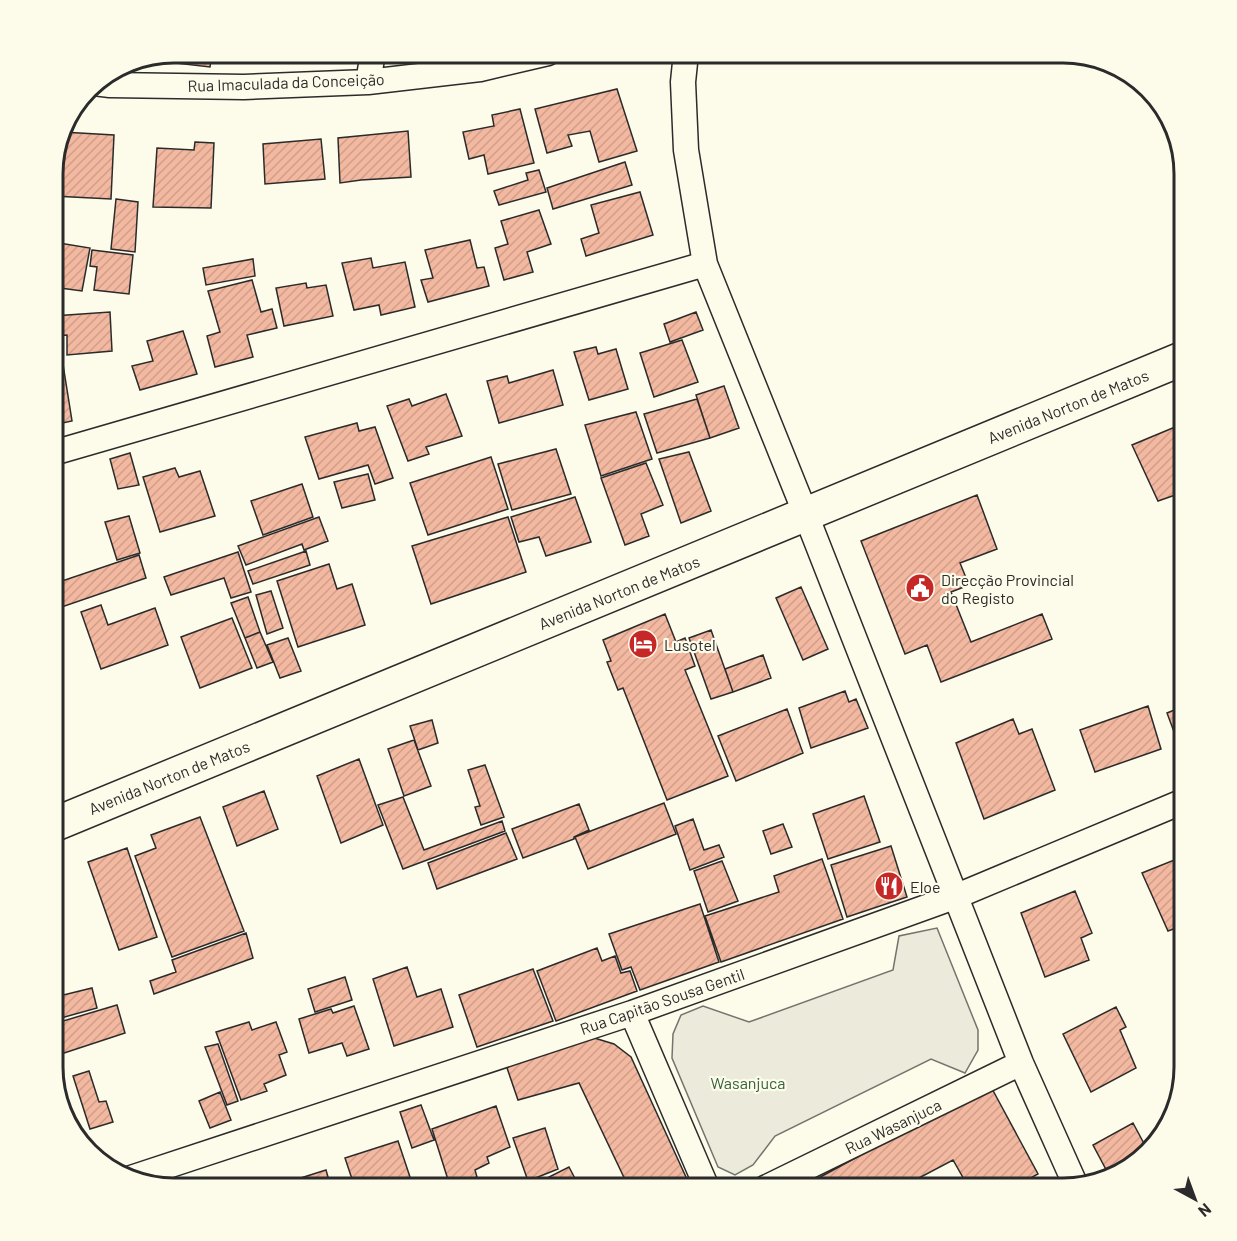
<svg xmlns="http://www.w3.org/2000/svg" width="1237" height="1241" font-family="Barlow,sans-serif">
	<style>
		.park { fill: #ecebdb; stroke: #74746e; stroke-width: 1.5 }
		.building { fill: url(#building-hatch); stroke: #2b2b2b; stroke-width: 1.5 }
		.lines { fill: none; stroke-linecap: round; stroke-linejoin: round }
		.street-casing { stroke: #2b2b2b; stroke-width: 27 }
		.secondary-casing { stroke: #2b2b2b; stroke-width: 36 }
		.street { stroke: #fdfbea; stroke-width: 24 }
		.secondary { stroke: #fdfbea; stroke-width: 33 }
		.labels { text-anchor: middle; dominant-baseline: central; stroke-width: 4.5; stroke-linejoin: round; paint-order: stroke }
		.street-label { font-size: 16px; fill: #2b2b2b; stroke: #fdfbea }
		.poi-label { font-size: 16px; fill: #2b2b2b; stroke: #fdfbea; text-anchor: start }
		.park-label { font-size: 16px; fill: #34623c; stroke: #fdfbea }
		.rim { fill: none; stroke: #2b2b2b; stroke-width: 3 }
	</style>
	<defs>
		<pattern id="building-hatch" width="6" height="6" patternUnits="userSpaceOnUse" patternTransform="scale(1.5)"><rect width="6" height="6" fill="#f2b8a0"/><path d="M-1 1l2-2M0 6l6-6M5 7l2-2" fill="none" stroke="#d09e8a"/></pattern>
	</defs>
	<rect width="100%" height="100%" fill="#fdfbea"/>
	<path class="park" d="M937 928 978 1030V1050L965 1073 931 1059 775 1136 753 1165 735 1175 718 1167 672 1058 673 1034 681 1015 703 1006 749 1022 893 970 899 936Z"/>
	<path class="building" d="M174 52 212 53 210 67 141 59Z
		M617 89 637 151 599 162 590 131 568 135 572 146 547 153 535 109Z
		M520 109 534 163 488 174 484 155 469 159 463 132 494 126 492 115Z
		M408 131 411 177 361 180 340 183 338 138Z
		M62 132 114 135 111 199 53 196V166Z
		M321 139 325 179 265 184 263 144Z
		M195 142 214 143 211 208 153 207 157 148 194 150Z
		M625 162 632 185 553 209 547 188Z
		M539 170 546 192 499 205 494 191 528 180 526 173Z
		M640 192 653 235 586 256 581 239 599 233 591 205Z
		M116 199 138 202 135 252 111 249Z
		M539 210 551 244 527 252 533 272 504 280 495 248 508 244 501 221Z
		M470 240 477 268 484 267 489 286 428 302 421 280 433 278 425 250Z
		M53 242 90 248 82 291 53 287Z
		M92 250 133 255 129 294 94 290 97 267 90 266Z
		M371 258 373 268 405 262 415 307 381 315 379 305 354 310 342 263Z
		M253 259 255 276 206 285 203 268Z
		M252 280 261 312 272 309 277 328 247 335 253 357 215 367 207 336 220 332 208 291Z
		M306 283 307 288 326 285 333 316 284 326 276 288Z
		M53 290 60 291 56 311 53 310Z
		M110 312 112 351 67 355V335L53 336V316Z
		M696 312 703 330 670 342 664 324Z
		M183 331 197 374 140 390 132 366 153 361 147 341Z
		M682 340 698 382 654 397 640 353Z
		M596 347 598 354 616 349 628 389 589 400 574 352Z
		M62 358 72 421 53 425V360Z
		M553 370 563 405 499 423 487 381 507 376 509 383Z
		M724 386 739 428 710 438 696 395Z
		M446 394 462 436 426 447 429 454 408 461 387 406 409 399 412 406Z
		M697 399 710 438 657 453 644 414Z
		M636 412 652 459 601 476 585 425Z
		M357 423 359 431 375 427 393 478 375 484 368 465 319 479 305 437Z
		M1175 427 1184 450V492L1158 501 1132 445Z
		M556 449 571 494 512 510 498 464Z
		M689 452 711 511 681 523 659 459Z
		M130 453 139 485 118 489 110 459Z
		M491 457 508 509 428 535 410 483Z
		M646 463 663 505 641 514 649 536 625 545 601 478Z
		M175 468 179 477 200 471 215 516 160 532 143 477Z
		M368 474 375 500 342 508 334 482Z
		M53 478 60 505 53 507Z
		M302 484 313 517 263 535 251 501Z
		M977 495 997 549 960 563 969 585 951 592 971 642 1042 614 1052 639 941 682 927 645 905 654 861 541Z
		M575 497 591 542 546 556 539 537 519 542 511 517Z
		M129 516 140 553 117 560 105 522Z
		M319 517 328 541 304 550 302 544 246 565 238 546Z
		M508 517 526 572 431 604 412 546Z
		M306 551 310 565 253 584 248 571Z
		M238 552 251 592 231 598 224 578 171 595 164 577Z
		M139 555 146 578 53 610V584Z
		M329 564 337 589 352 584 365 625 298 647 277 581Z
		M801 587 828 649 803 660 776 598Z
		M271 591 283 628 267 634 256 595Z
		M248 597 260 632 245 638 231 603Z
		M101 605 108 625 155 608 168 645 101 669 81 612Z
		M665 614 676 642 685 638 695 666 685 670 728 776 667 800 623 688 618 690 607 662 611 661 603 640Z
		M232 618 252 668 200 688 181 637Z
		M711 630 733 692 711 699 689 638Z
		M260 632 273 662 257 668 245 638Z
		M288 638 301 671 280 678 267 645Z
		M763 655 771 678 733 692 725 669Z
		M845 691 849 702 856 699 868 728 811 748 799 708Z
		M1148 706 1161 749 1095 772 1080 730Z
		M1184 706V755L1183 756 1167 713Z
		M787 709 803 753 736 781 718 736Z
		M1013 719 1019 734 1032 729 1055 790 984 819 956 743Z
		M432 720 438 743 418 750 410 726Z
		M414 740 431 786 404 796 388 749Z
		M359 759 383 825 341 843 317 776Z
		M485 765 504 817 481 825 475 807 480 806 468 770Z
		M264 791 278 829 237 846 223 807Z
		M864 796 880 842 828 859 813 814Z
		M403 797 424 850 502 821 505 831 403 869 378 805Z
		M664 803 676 834 588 869 575 837Z
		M579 804 589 830 574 837V839L523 858 512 829Z
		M200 817 244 931 172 957 135 856 156 848 151 835Z
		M693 819 704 850 719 845 724 857 690 870 675 826Z
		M783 824 792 847 771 854 763 831Z
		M506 833 517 859 437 889 428 863Z
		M891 846 907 897 847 917 831 865Z
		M127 848 157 937 119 950 88 862Z
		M1184 856V925L1168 931 1142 873Z
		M822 859 843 919 721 962 705 916 779 892 774 876Z
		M722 861 738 901 708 912 694 871Z
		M1075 891 1092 933 1081 938 1089 960 1045 977 1021 913Z
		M700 904 719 962 640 990 631 967 622 970 609 934Z
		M246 933 253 958 154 994 150 981 176 972 172 960Z
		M597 948 602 961 615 956 621 973 630 971 637 991 556 1021 537 971Z
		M407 967 417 997 441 989 453 1027 394 1046 373 979Z
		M533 969 553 1021 477 1047 459 995Z
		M345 977 352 1000 315 1012 308 989Z
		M92 988 97 1008 61 1018 55 997Z
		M117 1005 125 1033 55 1056 53 1048V1024Z
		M354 1006 369 1049 347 1056 342 1043 309 1053 299 1019 331 1009 333 1013Z
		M1116 1007 1126 1027 1120 1030 1136 1068 1091 1092 1063 1034Z
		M249 1022 252 1030 276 1022 287 1052 279 1055 286 1075 264 1084 267 1091 241 1100 216 1032Z
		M591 1037 614 1044 631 1057 691 1188H629L579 1083 518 1100 506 1065Z
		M218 1044 238 1101 227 1105 205 1047Z
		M89 1071 99 1102 106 1101 113 1122 90 1129 73 1076Z
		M990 1085 1038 1174 1012 1188H969L953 1160 900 1188H800Z
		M220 1092 231 1120 210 1128 199 1101Z
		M421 1105 434 1140 412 1148 400 1112Z
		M496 1106 510 1147 487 1157 489 1163 475 1170 477 1177 450 1186 432 1129Z
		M1133 1123 1148 1151 1143 1159 1110 1177 1093 1145Z
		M545 1128 558 1169 528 1181 513 1138Z
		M398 1141 412 1183 395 1188H355L345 1158Z
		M569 1167 580 1188H532L531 1186Z
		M326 1170 330 1184 318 1188H269Z
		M442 1179 446 1188H411Z
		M522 1179 528 1188H507Z
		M339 1180 341 1188H318Z"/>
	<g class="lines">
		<g class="street-casing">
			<path id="street" d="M686 53 683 82 686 150 705 264 806 515 1021 1063 1076 1186
				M368 82 373 53
				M94 83 110 85 244 87 368 82 480 69 548 53
				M53 453 705 264
				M632 1013 707 1188
				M131 1178 632 1013 957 896 1184 801
				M765 1188 1021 1063"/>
		</g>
		<g class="secondary-casing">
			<path id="secondary" d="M53 825 1184 358"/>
		</g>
		<use href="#street" class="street"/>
		<use href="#secondary" class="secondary"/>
	</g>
	<defs>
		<g id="civic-disc" transform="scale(1.5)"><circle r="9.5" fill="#c62828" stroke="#fdfbea"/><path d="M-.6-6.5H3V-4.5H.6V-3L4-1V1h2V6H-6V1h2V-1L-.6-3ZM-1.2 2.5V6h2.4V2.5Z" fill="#fff"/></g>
		<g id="hotel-disc" transform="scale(1.5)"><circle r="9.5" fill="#c62828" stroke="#fdfbea"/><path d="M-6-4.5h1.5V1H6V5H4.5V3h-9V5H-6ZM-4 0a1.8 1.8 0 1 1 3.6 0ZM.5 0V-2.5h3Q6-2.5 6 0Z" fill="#fff"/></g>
		<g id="restaurant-disc" transform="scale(1.5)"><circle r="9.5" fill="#c62828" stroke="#fdfbea"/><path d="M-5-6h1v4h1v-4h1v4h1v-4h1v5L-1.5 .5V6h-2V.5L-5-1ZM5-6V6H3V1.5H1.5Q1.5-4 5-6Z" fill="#fff"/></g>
	</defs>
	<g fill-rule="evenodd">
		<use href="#civic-disc" x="920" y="588"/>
		<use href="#hotel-disc" x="643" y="644"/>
		<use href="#restaurant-disc" x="889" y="886"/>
	</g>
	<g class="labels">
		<g class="street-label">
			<text transform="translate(286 82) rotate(-2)">Rua Imaculada da Conceição</text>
			<text transform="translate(1068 406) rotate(-22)">Avenida Norton de Matos</text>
			<text transform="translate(619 592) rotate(-22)">Avenida Norton de Matos</text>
			<text transform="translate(169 777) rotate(-22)">Avenida Norton de Matos</text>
			<text transform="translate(662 1001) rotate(-19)">Rua Capitão Sousa Gentil</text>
			<text transform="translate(893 1126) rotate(-26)">Rua Wasanjuca</text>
		</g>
		<g class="poi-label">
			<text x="941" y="579">Direcção Provincial<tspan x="941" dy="18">do Registo</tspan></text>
			<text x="664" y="644">Lusotel</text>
			<text x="910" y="886">Eloe</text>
		</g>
		<g class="park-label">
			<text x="748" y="1082">Wasanjuca</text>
		</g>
	</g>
	<path d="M0 0H1237V1241H0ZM174 63H1063A111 111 0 0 1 1174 174V1067A111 111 0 0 1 1063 1178H174A111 111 0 0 1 63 1067V174A111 111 0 0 1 174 63Z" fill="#fdfbea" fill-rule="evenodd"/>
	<path class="rim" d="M174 63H1063A111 111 0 0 1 1174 174V1067A111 111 0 0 1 1063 1178H174A111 111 0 0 1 63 1067V174A111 111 0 0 1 174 63Z"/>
	<g transform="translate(1195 1199) rotate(139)" stroke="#fdfbea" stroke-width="4.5" paint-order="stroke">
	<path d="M0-4.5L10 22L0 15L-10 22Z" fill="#2b2b2b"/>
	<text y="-9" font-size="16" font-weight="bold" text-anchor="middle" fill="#2b2b2b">N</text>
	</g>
</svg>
